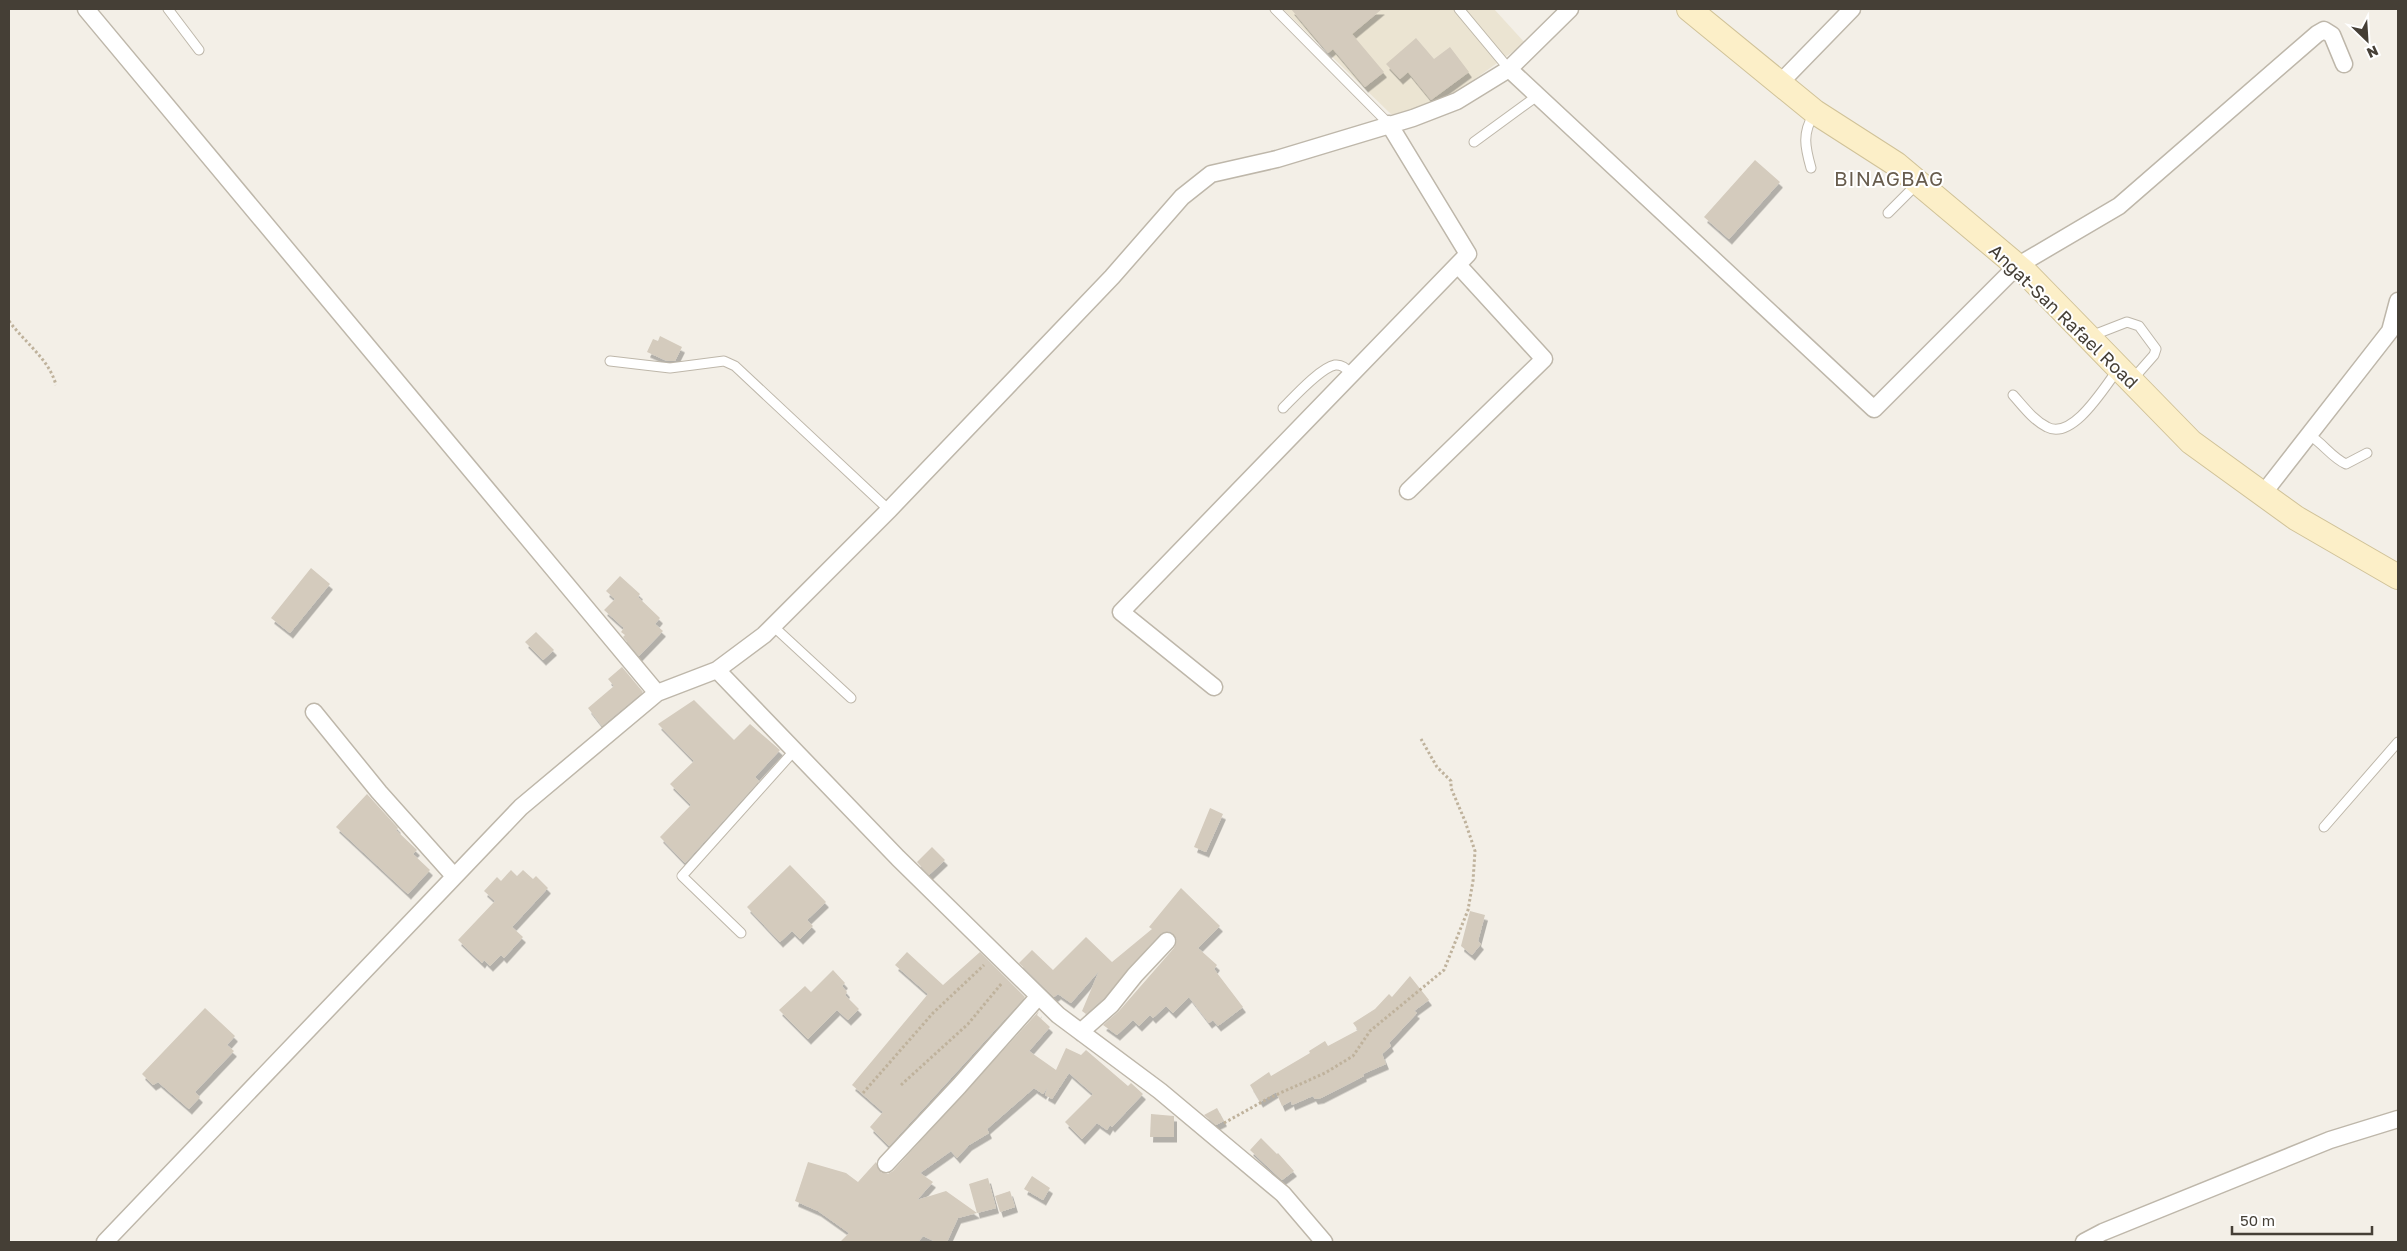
<svg xmlns="http://www.w3.org/2000/svg" width="2407" height="1251" font-family="'Golos Text',sans-serif">
	<style>
		.education { fill: #ebe4d2 }
		.building { fill: #d4cbbd; filter: url(#shadow) }
		.lines { fill: none; stroke-linecap: round; stroke-linejoin: round }
		.lane-casing { stroke: #beb7aa; stroke-width: 11 }
		.street-casing { stroke: #beb7aa; stroke-width: 19 }
		.secondary-casing { stroke: #d0c298; stroke-width: 26 }
		.path { stroke: #bfb29c; stroke-width: 3; stroke-dasharray: 2.5 2.5; stroke-linecap: butt }
		.lane { stroke: #fff; stroke-width: 9 }
		.street { stroke: #fff; stroke-width: 16 }
		.secondary { stroke: #fcefc8; stroke-width: 24 }
		.labels { text-anchor: middle; dominant-baseline: central; stroke-width: 4; stroke-linejoin: round; paint-order: stroke }
		.street-label { font-size: 18px; fill: #453f36; stroke: #fff }
		.quarter-label { font-size: 20px; letter-spacing: 1px; fill: #685d4e; stroke: #fff }
	</style>
	<defs>
		<filter id="shadow"><feDropShadow dx="3" dy="5.5" stdDeviation="0" flood-color="#0004"/></filter>
	</defs>
	<rect width="100%" height="100%" fill="#f3efe7"/>
	<path class="education" d="M1283 9H1494L1525 43 1447 99 1393 116Z"/>
	<path class="building" d="M1291 9H1382L1352 34 1384 72 1365 87 1333 49 1328 53Z
		M1416 38 1434 59 1450 47 1469 72 1431 100 1408 72 1400 79 1386 64Z
		M1755 160 1780 182 1729 239 1704 217Z
		M660 336 682 347 675 361H667L647 352 653 339 658 341Z
		M311 568 330 584 290 633 271 618Z
		M620 576 640 594 638 597 660 618 655 624 663 631 639 656 623 637 625 635 621 632 624 628 604 610 615 599 606 591Z
		M536 632 554 650 543 660 525 642Z
		M622 667 643 692 602 726 588 708 614 686 608 679Z
		M694 700 734 740 750 724 780 750 755 777 759 781 685 863 660 837 691 805 670 784 694 761 658 724Z
		M367 794 398 828 396 830 417 850 413 854 430 870 408 894 336 827Z
		M1210 808 1223 814 1206 852 1194 847Z
		M932 847 945 860 929 875 917 862Z
		M790 865 826 902 807 920 813 926 800 939 792 931 780 942 747 907Z
		M511 870 517 876 523 870 533 879 536 876 548 888 512 927 523 937 504 958 501 955 490 966 484 960 482 963 458 940 495 901 484 891 497 877 501 881Z
		M1181 888 1220 926 1198 948 1217 965 1214 969 1243 1007 1218 1026 1213 1020 1209 1023 1189 997 1173 1013 1166 1006 1153 1018 1150 1015 1139 1026 1133 1020 1117 1035 1103 1025 1119 1011 1174 948 1177 939 1170 931 1160 934 1104 998 1086 1014 1082 1011 1099 971 1071 1003 1058 994 1054 997 1019 963 1032 950 1053 970 1086 937 1112 962 1152 929 1149 927Z
		M1470 911 1485 915 1478 941 1481 944 1472 955 1461 946Z
		M907 952 943 985 980 952 1025 997 889 1146 870 1127 883 1112 852 1085 928 994 895 965Z
		M833 970 845 983 842 986 847 992 845 995 859 1009 848 1020 837 1010 808 1039 779 1010 805 986 811 992Z
		M1410 976 1429 1000 1414 1011 1417 1013 1389 1043 1391 1046 1382 1054 1386 1064 1363 1074 1364 1076 1321 1098 1315 1099 1313 1096 1292 1105 1291 1101 1282 1106 1276 1092 1260 1102 1250 1085 1269 1072 1271 1076 1310 1053 1309 1051 1325 1041 1328 1046 1358 1030 1353 1023 1375 1009 1389 994 1392 997Z
		M205 1008 235 1036 227 1045 234 1051 195 1092 200 1097 189 1109 158 1082 153 1085 142 1074Z
		M1039 1011 1037 1015 1050 1027 1029 1051 1056 1070 1066 1048 1081 1055 1086 1050 1128 1086 1131 1083 1143 1094 1112 1127 1110 1125 1107 1130 1097 1123 1082 1139 1065 1122 1093 1094 1069 1073 1052 1099 1045 1095 1048 1087 1043 1094 1034 1088 987 1129 989 1133 969 1145 957 1158 951 1151 920 1173 933 1182 917 1200 946 1191 977 1213 958 1218 947 1242H936L923 1236 918 1242H840L849 1233 818 1211 795 1201 808 1162 846 1173 858 1182 876 1162 880 1172 888 1174 893 1171Z
		M1217 1108 1224 1121 1216 1125 1204 1115Z
		M1151 1114 1174 1116V1137H1150Z
		M1261 1138 1277 1154 1278 1153 1294 1171 1282 1180 1250 1150Z
		M1032 1176 1050 1188 1043 1200 1024 1189Z
		M988 1178 996 1208 977 1213 969 1184Z
		M1010 1191 1015 1207 1000 1212 995 1196Z"/>
	<g class="lines">
		<g class="lane-casing">
			<path id="lane" d="M168 9 199 50
				M1275 9 1389 124
				M1459 9 1509 69
				M1474 142 1537 96
				M1811 168C1805 147 1802 133 1814 114
				M1888 213 1918 183
				M2091 336 2127 322 2139 326 2156 349 2154 355 2132 380
				M610 361 670 368 724 361 735 366 889 510
				M2013 395C2023 406 2033 420 2047 427 2073 441 2105 386 2119 368
				M1283 408C1294 397 1320 368 1335 365 1343 364 1347 370 1352 375
				M2309 435C2323 443 2331 457 2346 464L2367 453
				M773 626 851 698
				M2324 827 2398 742
				M741 933 682 876 794 751"/>
		</g>
		<g class="street-casing">
			<path id="street" d="M86 9 657 693
				M1509 69 1874 409 2017 266 2119 206 2317 34 2324 30 2332 35 2344 64
				M1780 83 1852 9
				M1408 491 1544 359 1458 265
				M2262 495 2390 331 2398 301
				M717 670 898 858 1058 1015 1160 1091 1283 1194 1324 1242
				M1214 687 1121 612 1468 254 1389 124
				M314 712 379 792 454 876
				M1082 1033 1085 1028 1111 1005 1135 975 1167 941
				M886 1164 959 1086 1038 997
				M105 1242 521 807 657 693 717 670 764 635 889 510 1112 277 1182 197 1211 174 1277 159 1413 118 1457 101 1509 69 1570 9
				M2084 1242 2103 1232 2330 1140 2398 1119"/>
		</g>
		<g class="secondary-casing">
			<path id="secondary" d="M1689 9 1815 112 1896 164 2027 274 2191 442 2296 518 2398 577"/>
		</g>
		<path class="path" d="M9 321C25 343 49 359 56 385
			M901 1085 968 1024 1002 983
			M863 1093 933 1013 984 965
			M1224 1123 1269 1098 1325 1073 1353 1056 1370 1031 1444 970 1468 910 1473 881 1475 851 1465 821 1451 788V781L1437 767 1421 739"/>
		<use href="#lane" class="lane"/>
		<use href="#street" class="street"/>
		<use href="#secondary" class="secondary"/>
	</g>
	<g class="labels">
		<g class="street-label">
			<text transform="translate(2064 316) rotate(44)">Angat-San Rafael Road</text>
		</g>
		<g class="quarter-label">
			<text x="1889" y="178">BINAGBAG</text>
		</g>
	</g>
	<rect width="2407" height="1251" fill="none" stroke="#453f36" stroke-width="20"/>
	<g transform="translate(2367 40) rotate(155)" stroke="#ffffff" stroke-width="4" paint-order="stroke">
	<path d="M0-4L9 19L0 12L-9 19Z" fill="#453f36"/>
	<text y="-8" font-size="14" font-weight="bold" text-anchor="middle" fill="#453f36">N</text>
	</g>
	<path d="M2232 1226v8h140v-8" fill="none" stroke="#453f36" stroke-width="2.5"/>
	<text x="2240" y="1226" font-size="15" fill="#453f36" stroke="#ffffff" stroke-width="4" paint-order="stroke">50 m</text>
</svg>
